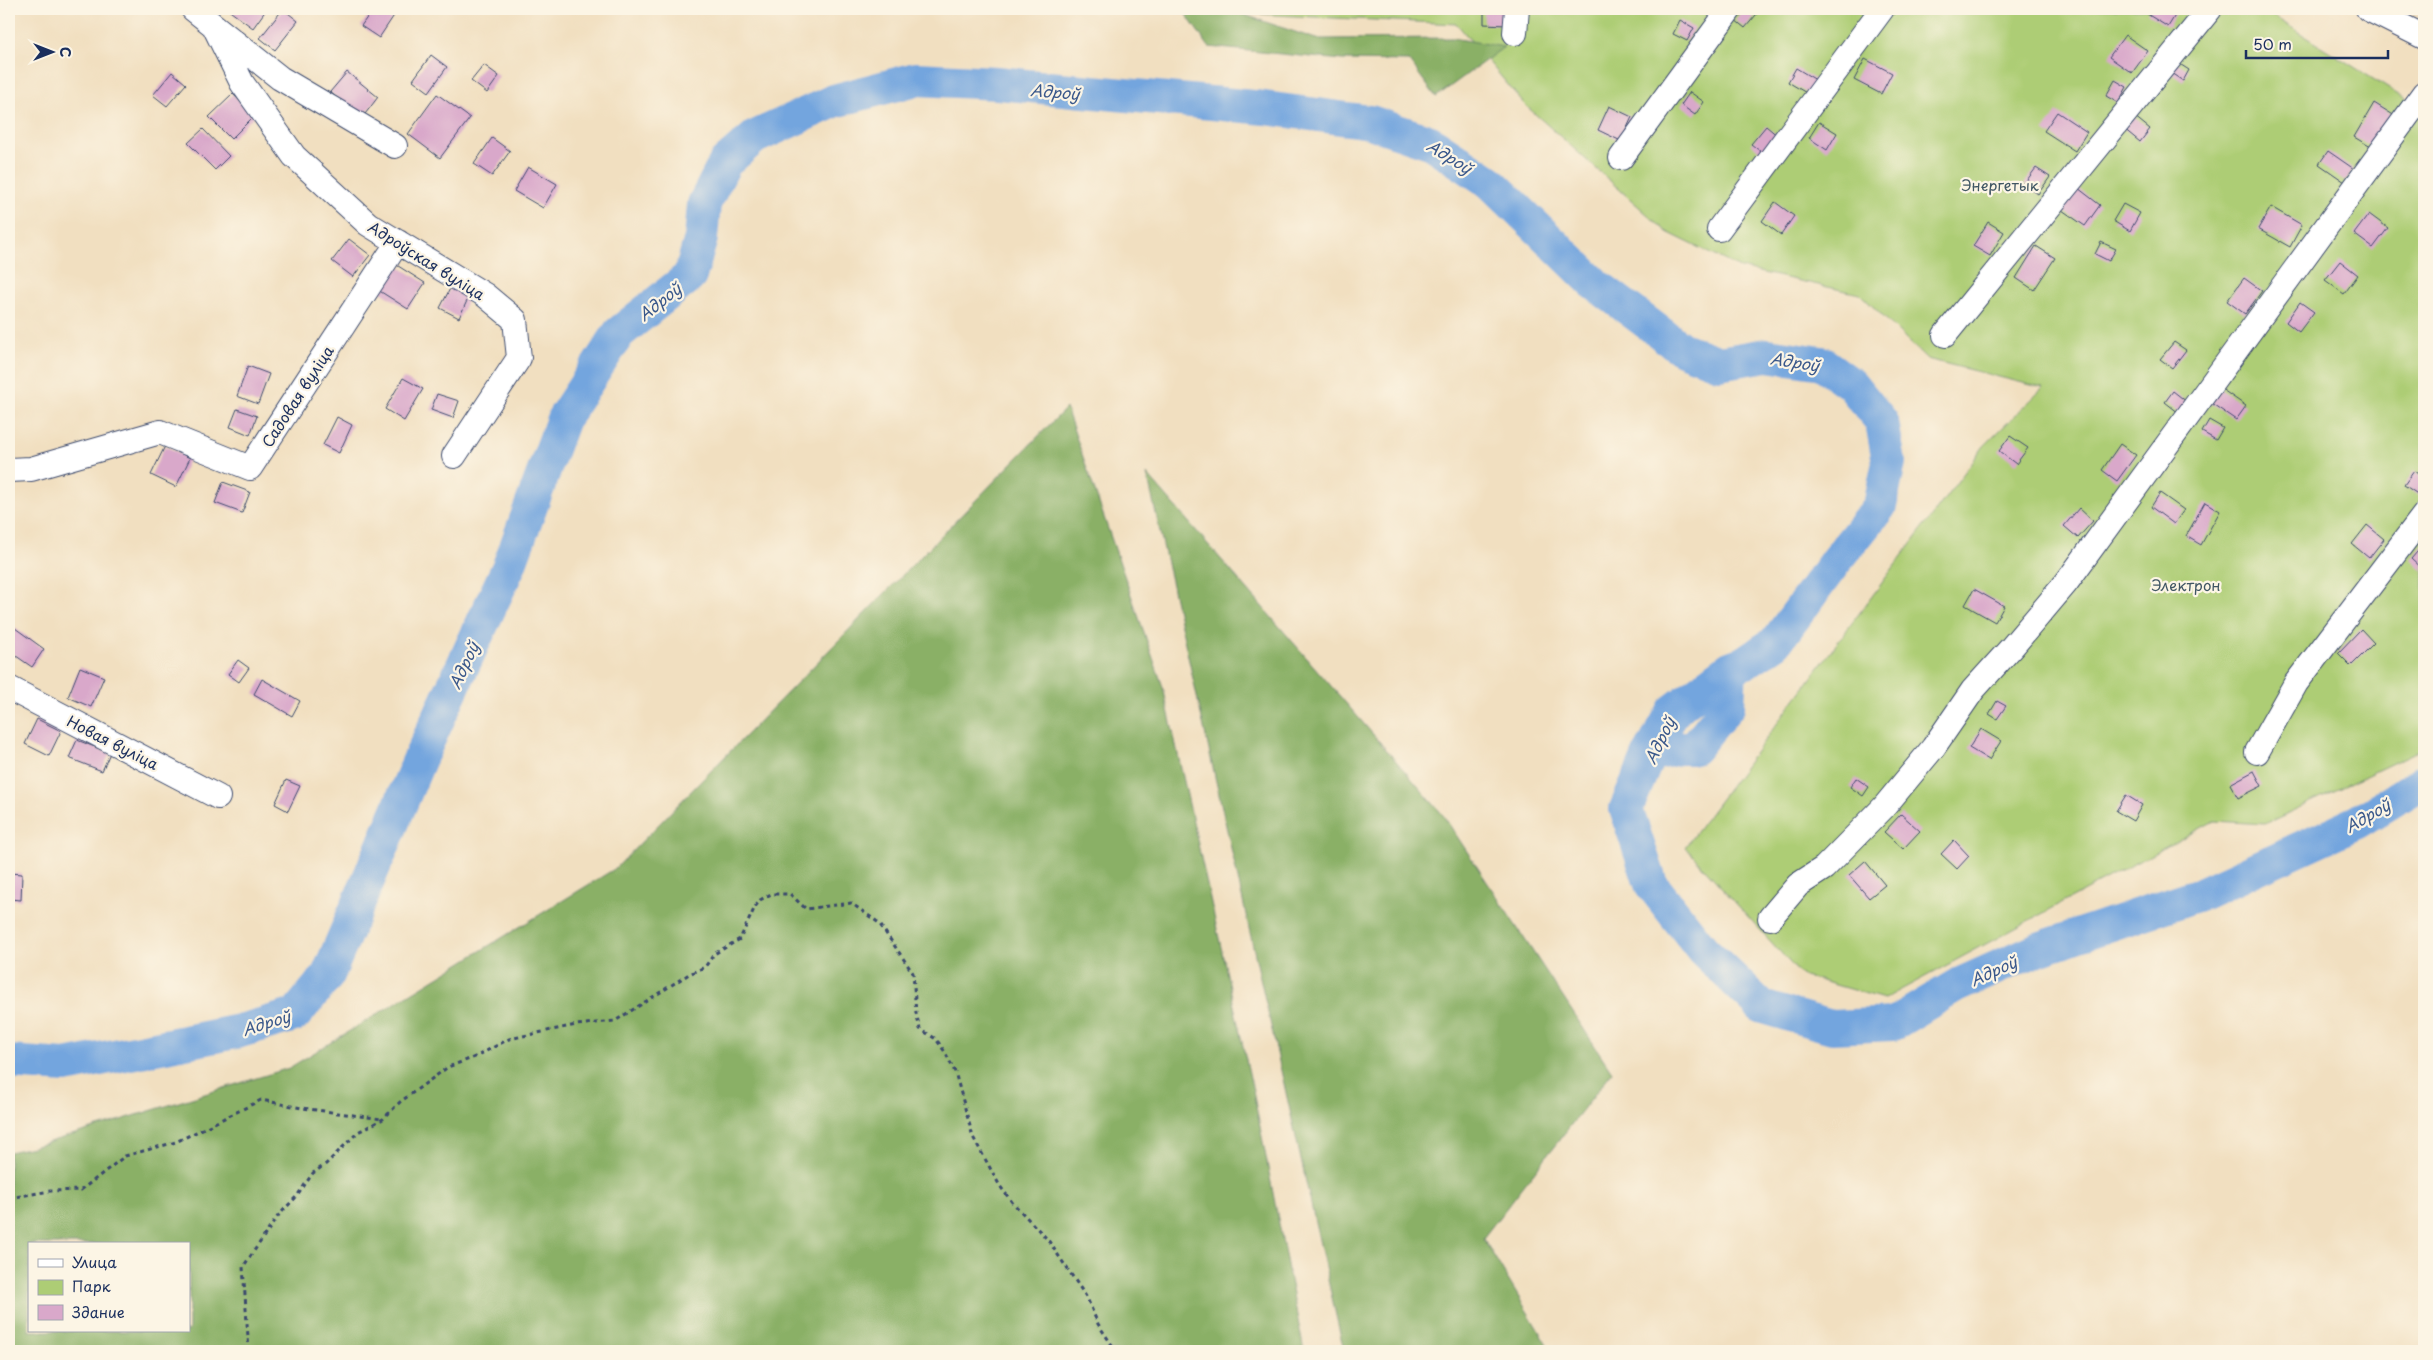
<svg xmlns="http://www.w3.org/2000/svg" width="2433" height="1360" font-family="'Playpen Sans',sans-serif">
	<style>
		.green { fill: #adcd75; stroke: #647e6a }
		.forest { fill: #8ab066; stroke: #527062; fill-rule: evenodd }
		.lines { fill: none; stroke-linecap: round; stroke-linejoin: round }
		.river { stroke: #73a5de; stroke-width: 34 }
		.building { fill: #d9a8ca }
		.minor-casing { stroke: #3b496d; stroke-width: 26 }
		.path { stroke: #3b496d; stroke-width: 3; stroke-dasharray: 4 4; stroke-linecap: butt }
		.minor { stroke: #fff; stroke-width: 24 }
		.labels { text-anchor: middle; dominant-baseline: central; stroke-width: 4.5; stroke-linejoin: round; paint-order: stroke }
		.park-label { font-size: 15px; fill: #405664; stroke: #fcf5e5 }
		.street-label { font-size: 15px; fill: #1b2f5e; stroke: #fcf5e5 }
		.water-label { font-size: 16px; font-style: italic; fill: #3a588b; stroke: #fcf5e5 }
	</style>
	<rect width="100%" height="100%" fill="#fcf5e5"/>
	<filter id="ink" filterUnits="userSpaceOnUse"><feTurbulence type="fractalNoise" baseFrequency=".02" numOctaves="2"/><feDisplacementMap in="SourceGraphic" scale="10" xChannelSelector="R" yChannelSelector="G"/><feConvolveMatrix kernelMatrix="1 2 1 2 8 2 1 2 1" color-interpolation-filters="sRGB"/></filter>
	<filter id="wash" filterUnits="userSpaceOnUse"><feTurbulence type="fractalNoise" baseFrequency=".0096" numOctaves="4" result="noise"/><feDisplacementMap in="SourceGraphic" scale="20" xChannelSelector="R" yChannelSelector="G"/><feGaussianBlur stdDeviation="1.12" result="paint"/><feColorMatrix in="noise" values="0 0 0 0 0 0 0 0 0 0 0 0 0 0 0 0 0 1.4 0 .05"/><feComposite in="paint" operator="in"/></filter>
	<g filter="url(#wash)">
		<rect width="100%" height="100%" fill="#f1dfc0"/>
		<path class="green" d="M1152 9H2262L2424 111V748L2265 824 2214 821 1884 999 1801 975 1685 847 1984 446 2043 388 1927 359 1860 294 1740 268 1667 232 1524 104 1457 24Z"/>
		<path class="forest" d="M1182 9H1227L1316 39 1453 38 1504 47 1436 97 1409 61 1342 60 1209 47Z
			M1066 408 1163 687 1253 1091 1304 1351H9V1152L33 1147 289 1068 616 868ZM29 1244H189V1331H29Z
			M1147 474 1443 815 1612 1072 1483 1238 1551 1351H1344Z"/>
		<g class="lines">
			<path class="river" d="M1649 755 1679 748H1694L1728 706 1730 668
				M9 1062 65 1066 240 1031 295 1015 328 975 420 758 509 566 563 419 619 333 690 276 701 238 704 204 725 163 755 137 834 101 916 79 997 83 1265 108 1370 122 1430 142 1490 182 1594 283 1682 349 1719 363 1767 355 1822 363 1851 384 1882 422 1889 462 1880 506 1835 562 1776 642 1746 662 1730 668 1674 710 1649 755 1626 809 1651 884 1703 950 1762 1007 1832 1027 1893 1024 1956 986 2038 949 2203 893 2357 822 2424 781"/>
		</g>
		<g id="blocks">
			<path class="building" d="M227 9H265L266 10 253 28Z
				M283 9 298 21 275 50 260 38Z
				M373 9H394L397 11 379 38 361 26Z
				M1484 9H1507L1506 25 1484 24Z
				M1744 9H1761L1745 28 1735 20Z
				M2151 9H2179L2168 27 2147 14Z
				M1680 20 1694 28 1687 41 1673 34Z
				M2125 35 2148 51 2132 73 2109 57Z
				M431 55 447 67 429 92 413 80Z
				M1865 59 1892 73 1881 94 1854 80Z
				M2175 61 2189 70 2183 81 2168 71Z
				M484 65 499 76 487 93 471 81Z
				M1796 68 1816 80 1808 94 1788 82Z
				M172 72 186 84 167 106 153 95Z
				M347 72 378 97 362 118 330 92Z
				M2115 80 2127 87 2118 103 2106 96Z
				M1690 92 1704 102 1695 115 1681 105Z
				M233 94 254 116 231 139 209 117Z
				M437 94 470 118 440 158 408 134Z
				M2374 103 2395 116 2376 150 2354 137Z
				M1609 106 1632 117 1621 141 1598 130Z
				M2057 112 2087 132 2075 151 2044 131Z
				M2134 116 2150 129 2140 142 2123 128Z
				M1819 122 1837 133 1827 150 1809 138Z
				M1766 126 1779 137 1765 155 1751 144Z
				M203 129 229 156 215 170 188 143Z
				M492 138 510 151 492 176 474 164Z
				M2328 151 2354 169 2345 182 2319 164Z
				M528 167 557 184 543 208 514 191Z
				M2036 168 2050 177 2038 194 2024 184Z
				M2078 188 2100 205 2085 226 2062 210Z
				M1775 202 1794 216 1781 235 1762 221Z
				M2123 204 2140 213 2130 231 2113 221Z
				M2271 207 2302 225 2290 247 2258 229Z
				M2369 214 2388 228 2373 248 2354 234Z
				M1988 222 2004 232 1990 256 1973 246Z
				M349 239 370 255 353 277 332 261Z
				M2101 242 2116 249 2109 261 2095 254Z
				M2036 246 2055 258 2034 290 2016 278Z
				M2340 261 2358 275 2344 294 2325 280Z
				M395 264 425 283 408 309 378 290Z
				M2244 278 2262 291 2245 314 2227 301Z
				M454 281 472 290 459 318 440 308Z
				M2300 302 2314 312 2299 332 2286 322Z
				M2174 342 2186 350 2172 368 2160 359Z
				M248 366 269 374 258 404 237 396Z
				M403 378 423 389 404 421 385 409Z
				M2220 388 2246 406 2236 420 2211 403Z
				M2173 391 2187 402 2179 413 2165 402Z
				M437 394 459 401 453 418 431 410Z
				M237 409 257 416 250 435 230 427Z
				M337 417 352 425 339 453 323 445Z
				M2209 420 2223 428 2216 440 2202 432Z
				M2010 436 2028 448 2016 464 1999 451Z
				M2120 444 2136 455 2117 481 2102 470Z
				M165 446 190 458 176 487 151 475Z
				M2414 471 2424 478V487L2419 495 2404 485Z
				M223 482 250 492 242 513 215 503Z
				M2160 493 2184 510 2174 524 2151 507Z
				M2205 502 2220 511 2201 545 2186 536Z
				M2079 508 2093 521 2078 538 2064 526Z
				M2367 525 2384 539 2369 558 2352 544Z
				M2424 544V571L2411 559Z
				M1974 589 2004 606 1995 622 1965 605Z
				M15 628 44 649 32 667 9 651V637Z
				M2361 629 2374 643 2351 666 2338 653Z
				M238 660 249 668 239 682 228 674Z
				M80 667 104 677 91 707 68 697Z
				M262 679 300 701 292 716 254 694Z
				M1997 701 2006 706 1997 719 1989 714Z
				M37 719 61 731 49 756 25 744Z
				M1981 729 2001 741 1989 760 1969 748Z
				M77 740 110 753 102 771 69 758Z
				M2254 771 2262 786 2238 798 2230 784Z
				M1856 778 1869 787 1863 796 1850 787Z
				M286 780 300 786 288 811 275 804Z
				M2126 795 2142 805 2133 821 2116 811Z
				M1901 814 1920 831 1903 849 1884 832Z
				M1954 840 1969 856 1957 869 1941 854Z
				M1865 861 1885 885 1869 898 1849 875Z
				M9 873 22 874 21 900 9 899Z"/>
		</g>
	</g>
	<g filter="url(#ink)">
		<use href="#blocks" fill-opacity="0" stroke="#3b496d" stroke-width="1"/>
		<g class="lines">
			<g class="minor-casing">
				<path id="minor" d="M193 9 280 78 395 146
					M2368 9 2424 37
					M214 26 242 83 294 156 368 224 485 295 515 320 519 358 454 456
					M1515 33 1517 9
					M1621 158 1730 9
					M1719 229 1882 9
					M1945 335 2210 9
					M9 470 31 469 160 432 250 468 398 242
					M9 688 218 797
					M2257 752 2296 683 2424 515
					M1770 918 1798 885 1824 868 1884 807 1933 748 1973 690 2012 647 2066 583 2424 93"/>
			</g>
			<path class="path" d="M9 1198 50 1191 81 1190 125 1156 176 1142 261 1100 302 1108 382 1119
				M249 1351 243 1267 278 1216 297 1196 313 1173 326 1164 358 1132 383 1119 400 1102 448 1067 475 1057 509 1039 576 1025 615 1021 689 974 705 967 714 954 740 939 755 907 760 900 771 894H790L806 909 851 903 879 923 913 973 916 1013 920 1029 936 1039 945 1052 955 1072 973 1137 1000 1186 1012 1202 1048 1240 1087 1298 1098 1324 1116 1351"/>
			<use href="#minor" class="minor"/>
		</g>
	</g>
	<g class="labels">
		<g class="park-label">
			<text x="2000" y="184">Энергетык</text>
			<text x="2186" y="584">Электрон</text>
		</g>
		<g class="street-label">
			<text transform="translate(427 260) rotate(32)">Адроўская вуліца</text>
			<text transform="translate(297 396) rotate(-57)">Садовая вуліца</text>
			<text transform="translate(113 742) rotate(27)">Новая вуліца</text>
		</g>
		<g class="water-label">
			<text transform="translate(1055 91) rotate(5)">Адроў</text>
			<text transform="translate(1450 156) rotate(32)">Адроў</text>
			<text transform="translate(659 301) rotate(-38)">Адроў</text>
			<text transform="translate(1795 361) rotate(9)">Адроў</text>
			<text transform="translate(463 665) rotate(-65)">Адроў</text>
			<text transform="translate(1659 740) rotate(-64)">Адроў</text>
			<text transform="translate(2367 815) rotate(-30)">Адроў</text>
			<text transform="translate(1993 970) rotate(-24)">Адроў</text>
			<text transform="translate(266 1022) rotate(-17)">Адроў</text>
		</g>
	</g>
	<rect width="2433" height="1360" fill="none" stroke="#fcf5e5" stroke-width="30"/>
	<rect x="28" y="1242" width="162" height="90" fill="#fcf5e5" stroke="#a2a6af"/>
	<rect x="38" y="1259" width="25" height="8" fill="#ffffff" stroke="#a2a6af"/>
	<text x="72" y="1268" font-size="15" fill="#1b2f5e">Улица</text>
	<rect x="38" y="1280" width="25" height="15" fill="#adcd75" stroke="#a2a6af"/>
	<text x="72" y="1292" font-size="15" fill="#1b2f5e">Парк</text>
	<rect x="38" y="1305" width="25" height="15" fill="#d9a8ca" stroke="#a2a6af"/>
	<text x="72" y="1318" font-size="15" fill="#1b2f5e">Здание</text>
	<g transform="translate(52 52) rotate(90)" stroke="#fcf5e5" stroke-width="4" paint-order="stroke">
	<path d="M0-4L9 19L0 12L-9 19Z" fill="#1b2f5e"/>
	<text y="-8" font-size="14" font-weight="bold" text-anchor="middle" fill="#1b2f5e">С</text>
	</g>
	<path d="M2246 50v8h142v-8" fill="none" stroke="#1b2f5e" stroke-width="2.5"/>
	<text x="2253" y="50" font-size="15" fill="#1b2f5e" stroke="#fcf5e5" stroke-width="4" paint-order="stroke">50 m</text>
</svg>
